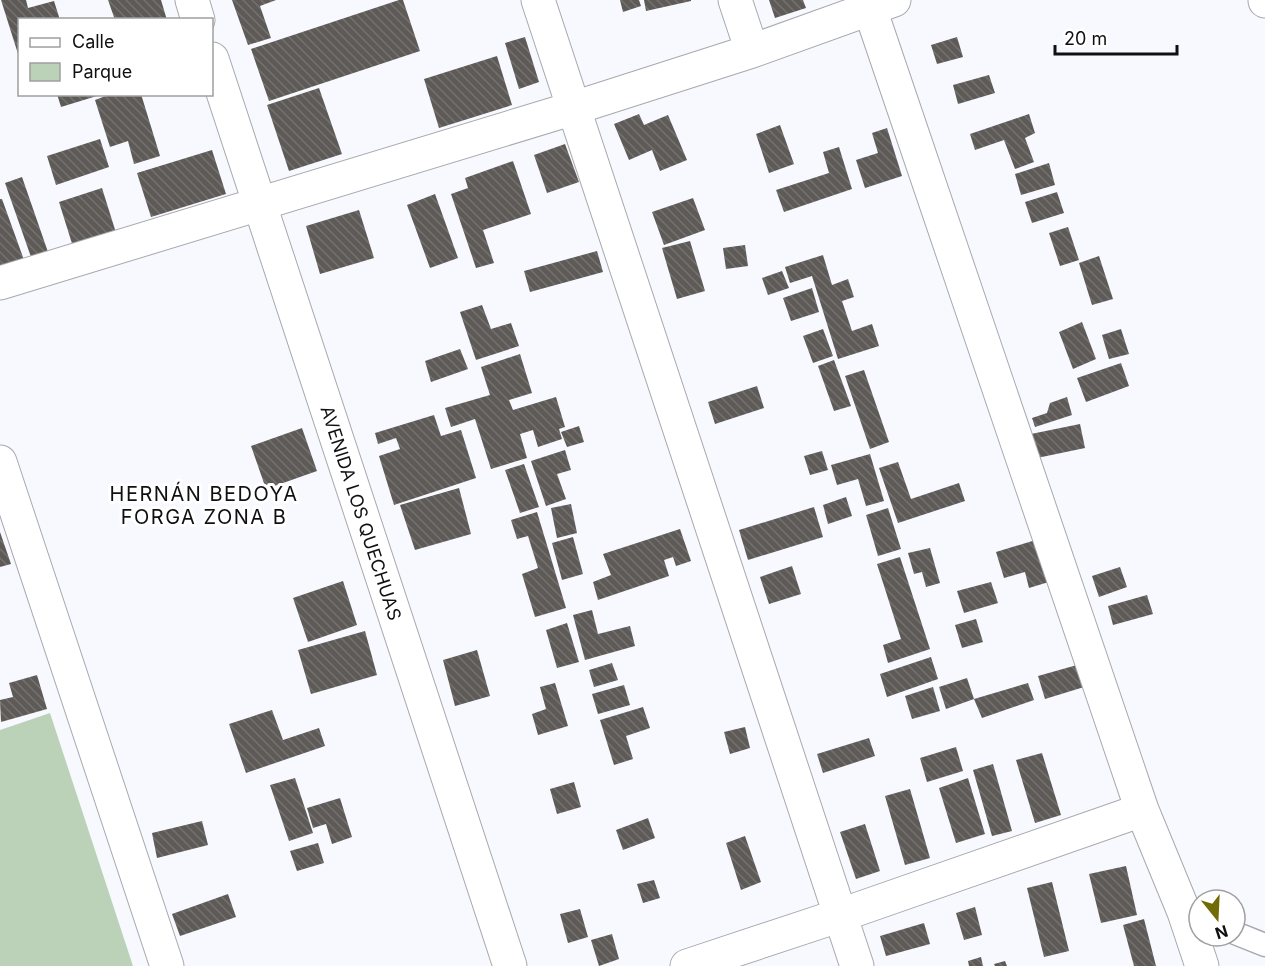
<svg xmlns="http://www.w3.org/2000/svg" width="1265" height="966" font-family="Inter,sans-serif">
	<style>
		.park { fill: #bcd2b8 }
		.building { fill: url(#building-back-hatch) }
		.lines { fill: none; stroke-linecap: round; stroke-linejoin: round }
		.lane-casing { stroke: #a7a9ae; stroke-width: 25 }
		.street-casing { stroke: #a7a9ae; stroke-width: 35 }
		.lane { stroke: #fff; stroke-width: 22 }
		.street { stroke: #fff; stroke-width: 33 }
		.labels { text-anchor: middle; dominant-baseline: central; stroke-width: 6; stroke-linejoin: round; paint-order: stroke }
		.street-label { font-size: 18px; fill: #101012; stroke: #fff }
		.neighbourhood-label { font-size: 20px; letter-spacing: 1.5px; fill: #101012; stroke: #fff }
	</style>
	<defs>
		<pattern id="building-back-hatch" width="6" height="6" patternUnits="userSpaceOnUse" patternTransform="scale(1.5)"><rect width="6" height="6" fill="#5e5a57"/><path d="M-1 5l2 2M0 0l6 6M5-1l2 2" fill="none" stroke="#74716f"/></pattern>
	</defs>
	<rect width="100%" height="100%" fill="#f7f9fe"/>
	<path class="park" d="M50 713 133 966H0V730Z"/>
	<path class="building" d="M1 0H26L28 8 54 1 60 20H20L19 57Z
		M108 0H161L167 20H115Z
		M232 0H276L260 6 271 38 248 45Z
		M399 0H403L420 51 269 101 251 49Z
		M620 0H639L641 6 623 12Z
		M644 0H691V1L646 11Z
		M769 0H803L806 8 775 18Z
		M525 37 539 82 519 89 505 43Z
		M957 37 963 57 937 64 931 45Z
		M497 56 512 105 439 128 424 79Z
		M989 75 995 93 958 104 953 85Z
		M319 88 342 154 289 171 267 105Z
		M57 94H100V95L61 107Z
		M111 94H141L160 156 134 164 128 141 110 147 95 100Z
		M639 114 644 125 668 115 687 160 660 171 652 150 629 160 614 124Z
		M1029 114 1035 133 1025 138 1034 162 1015 169 1004 140 975 150 970 134Z
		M780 125 794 164 769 173 756 134Z
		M887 128 902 176 865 188 856 160 878 153 872 133Z
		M100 139 109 167 56 185 47 156Z
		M565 144 579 182 547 193 534 155Z
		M839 147 852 189 784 212 776 190 829 173 823 152Z
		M212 150 226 194 151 217 137 173Z
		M513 161 531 214 483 230 494 263 476 268 451 194 468 188 465 178Z
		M1049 163 1055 185 1021 195 1015 174Z
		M22 177 48 252 31 257 5 183Z
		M102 188 117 236 74 250 59 202Z
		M1057 192 1064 213 1032 223 1025 202Z
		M435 194 458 258 430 268 407 205Z
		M693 198 705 230 664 245 652 212Z
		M0 199H2L24 260 0 268Z
		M359 210 374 258 320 274 306 226Z
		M1068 227 1079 260 1060 266 1049 233Z
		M690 241 705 291 677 299 662 248Z
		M745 245 748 266 726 269 723 248Z
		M597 251 603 272 530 292 524 271Z
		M823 255 832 285 848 279 854 297 842 301 852 331 872 324 879 346 838 359 812 276 790 283 785 267Z
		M1099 256 1113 299 1092 305 1079 263Z
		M782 271 789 288 768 295 762 278Z
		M812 288 819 312 791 321 783 298Z
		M482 305 491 329 511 323 519 346 476 360 460 312Z
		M1082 322 1096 359 1073 369 1059 332Z
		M823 329 833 356 813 363 803 336Z
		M1121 329 1129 354 1109 359 1102 335Z
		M460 349 468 369 431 382 425 361Z
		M520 354 532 393 509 400 513 410 556 397 565 427 559 429 562 439 538 447 533 430 520 434 527 458 491 469 475 419 451 427 445 408 490 395 481 367Z
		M834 360 851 406 834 411 818 366Z
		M1121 363 1129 386 1086 402 1077 378Z
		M864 370 889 442 870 449 845 376Z
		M757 386 764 408 715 424 708 402Z
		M1067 397 1072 415 1035 427 1032 418 1047 413 1050 403Z
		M434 415 441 436 461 430 476 478 394 505 379 456 400 449 396 438 378 444 375 433Z
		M1080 424 1085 448 1037 458 1031 434Z
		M579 426 584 442 567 447 561 432Z
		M302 428 317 471 266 489 251 446Z
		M565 450 571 470 557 474 566 499 546 506 531 461Z
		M822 451 828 470 810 475 804 456Z
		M870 454 884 501 866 506 858 479 837 485 831 465Z
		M898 462 911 499 959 483 965 501 898 523 879 468Z
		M524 464 539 507 520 513 505 470Z
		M459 488 471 534 415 550 400 505Z
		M846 497 852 516 828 524 823 505Z
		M571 504 577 533 557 538 551 508Z
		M814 507 823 537 748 560 739 530Z
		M888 508 901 549 878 556 866 515Z
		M537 512 566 608 535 617 522 574 538 568 528 536 517 539 511 520Z
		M680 529 691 561 676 566 673 557 664 560 669 576 598 600 593 582 611 575 603 554Z
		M0 532 11 564 0 567Z
		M573 537 583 574 562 580 552 543Z
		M1039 539 1052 581 1029 588 1025 572 1004 578 996 552Z
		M930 548 940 583 926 587 922 572 914 574 908 553Z
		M900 557 930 649 888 663 883 645 901 639 877 564Z
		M792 566 801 594 769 604 760 577Z
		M1120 567 1127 587 1099 597 1092 576Z
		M343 581 357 625 308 642 293 598Z
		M991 582 998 603 964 613 957 591Z
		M1147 595 1153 614 1113 625 1108 606Z
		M592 610 598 634 630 626 635 646 585 660 573 615Z
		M976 619 983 642 962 648 955 625Z
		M567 623 579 662 557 668 546 630Z
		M365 631 377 675 311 694 298 650Z
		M477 650 490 696 455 706 443 660Z
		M931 657 938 679 887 697 880 674Z
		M612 663 618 680 594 687 589 670Z
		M1077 665 1084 687 1045 699 1038 676Z
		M37 675 47 709 1 722 0 700 13 697 9 683Z
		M967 678 974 699 1028 683 1034 700 982 718 974 699 946 709 939 687Z
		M555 683 568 726 538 735 532 714 546 709 540 687Z
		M624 685 630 705 598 714 592 694Z
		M933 687 940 711 912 719 905 696Z
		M643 707 650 728 626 736 633 759 614 765 600 720Z
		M272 710 283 740 319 728 325 746 246 773 229 724Z
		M745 727 750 748 730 754 724 732Z
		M869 738 875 756 823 773 817 754Z
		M956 747 963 771 927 782 920 758Z
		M1042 753 1061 815 1035 823 1016 760Z
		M993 764 1012 831 992 836 973 770Z
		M295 778 313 833 289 841 270 785Z
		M968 778 985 834 956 843 939 788Z
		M574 782 581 807 557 814 550 789Z
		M910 789 930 858 905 865 885 796Z
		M340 798 352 837 332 844 326 824 313 828 307 808Z
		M648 818 655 838 623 850 616 830Z
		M202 821 208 845 157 858 152 833Z
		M865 824 880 871 856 879 840 832Z
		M745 836 761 882 741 890 726 843Z
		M318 843 324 863 297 871 290 851Z
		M1126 866 1137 915 1101 923 1089 874Z
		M654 880 660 898 643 903 637 884Z
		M1052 882 1069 951 1044 957 1027 888Z
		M228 894 236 917 180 936 172 914Z
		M975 907 982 935 964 940 956 913Z
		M580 909 588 937 568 943 560 914Z
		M1144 919 1156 966H1134L1123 925Z
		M924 923 930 944 886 956 880 936Z
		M612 934 619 959 599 966 591 940Z
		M981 957 983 966H969L968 961Z
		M1005 961 1007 966H995L994 964Z"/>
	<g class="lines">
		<g class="lane-casing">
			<path id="lane" d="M1235 933 1265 945"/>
		</g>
		<g class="street-casing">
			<path id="street" d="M192 0 198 20
				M538 0 857 966
				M735 0 752 51
				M1265 0V1
				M870 9 1142 810 1184 912 1202 966
				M212 59 510 966
				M0 283 574 108 752 51 894 0
				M0 462 167 966
				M687 966 841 915 1142 810"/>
		</g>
		<use href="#lane" class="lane"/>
		<use href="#street" class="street"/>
	</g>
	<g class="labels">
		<g class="street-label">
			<text transform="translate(361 513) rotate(72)">AVENIDA LOS QUECHUAS</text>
		</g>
		<g class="neighbourhood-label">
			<text x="204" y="494">HERNÁN BEDOYA<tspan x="204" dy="23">FORGA ZONA B</tspan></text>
		</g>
	</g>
	<rect x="18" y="18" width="195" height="78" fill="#ffffff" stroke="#9f9fa0" stroke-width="1.5"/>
	<rect x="30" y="38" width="30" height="9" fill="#ffffff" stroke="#9f9fa0" stroke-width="1.5"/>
	<text x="72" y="48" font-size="18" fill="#101012">Calle</text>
	<rect x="30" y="63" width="30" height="18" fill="#bcd2b8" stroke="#9f9fa0" stroke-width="1.5"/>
	<text x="72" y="78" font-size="18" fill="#101012">Parque</text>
	<g transform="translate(1217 918) rotate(162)"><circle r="28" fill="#ffffff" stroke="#9f9fa0" stroke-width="1.5"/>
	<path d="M0-4.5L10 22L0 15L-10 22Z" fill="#716b05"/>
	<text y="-9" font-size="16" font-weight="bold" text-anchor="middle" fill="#101012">N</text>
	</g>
	<path d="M1055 45v9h122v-9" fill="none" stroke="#101012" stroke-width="3"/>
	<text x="1064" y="45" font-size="18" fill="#101012" stroke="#ffffff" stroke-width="4.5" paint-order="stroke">20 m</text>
</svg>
